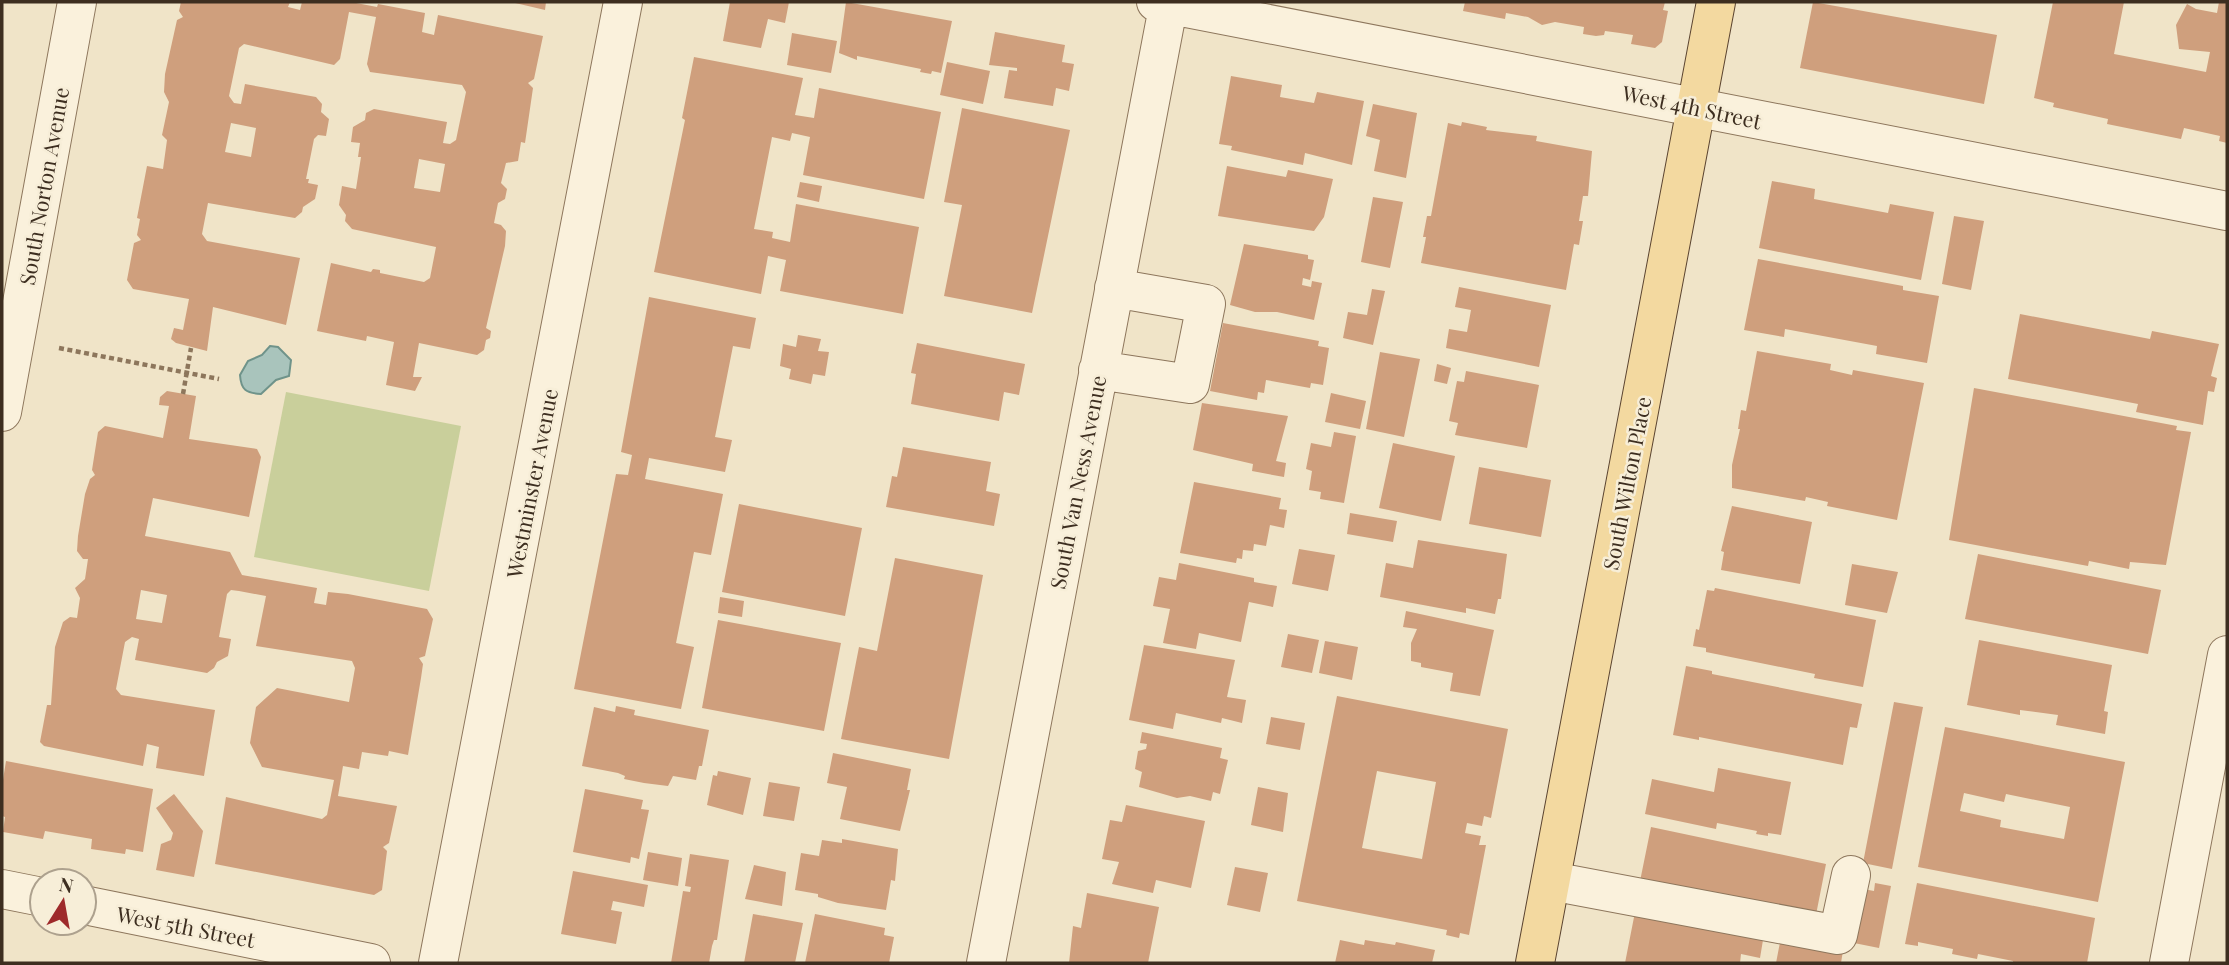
<svg xmlns="http://www.w3.org/2000/svg" width="2229" height="965" font-family="'Playfair Display',serif">
	<style>
		.green { fill: #c9cf9b }
		.water { fill: #a9c4bc; stroke: #6f938a; stroke-width: 2 }
		.building { fill: #cf9f7d; fill-rule: evenodd }
		.lines { fill: none; stroke-linecap: round; stroke-linejoin: round }
		.minor-casing { stroke: #8d765c; stroke-width: 40 }
		.major-casing { stroke: #5b4430; stroke-width: 40 }
		.path { stroke: #8d765c; stroke-width: 4.5; stroke-dasharray: 5 3.5; stroke-linecap: butt }
		.minor { stroke: #faf1dc; stroke-width: 38 }
		.major { stroke: #f3d9a0; stroke-width: 38 }
		.labels { text-anchor: middle; dominant-baseline: central; stroke-width: 5; stroke-linejoin: round; paint-order: stroke }
		.street-label { font-size: 21px; fill: #3d2e20; stroke: #f7eed8 }
	</style>
	<rect width="100%" height="100%" fill="#f0e4c8"/>
	<path class="green" d="M286 392 461 426 429 591 254 557Z"/>
	<path class="water" d="M270 346 278 347 291 360 289 376 276 380 261 394C246 393 241 390 240 375L248 361 262 355Z"/>
	<path class="building" d="M181 2H290L288 7 300 10 302 2H351L377 7 378 4 425 13 422 32 434 35 438 15 543 36 534 79 528 83 533 88 525 143 521 142 518 161 506 163 501 183 507 189 505 199 498 203 494 223 501 225 506 231 505 246 486 328 491 331 490 338 486 340 484 350 477 355 419 343 413 377H422L415 391 386 385 394 342 367 336 366 341 317 331 331 263 371 272 373 269 380 270V273L424 282 430 278 436 247 352 229 345 221 346 215 339 205 342 186 356 189 361 157H358L360 143 351 142 353 127 365 120 366 113 374 109 447 122 443 143 450 144 456 140 466 92 462 85 370 72 367 64 376 17 349 12 340 59 334 65 244 44 239 48 229 96 234 103 241 104 245 84 316 97 322 104 321 112 329 119 326 136 318 135 314 139 306 179H309L308 183 318 185 315 199 303 207 302 212 295 218 208 203 202 234 207 241 300 258 286 325 213 307 207 351 176 343 171 339 174 328 183 330 189 299 133 289 127 280 134 243 141 240 137 235 140 219 137 218 147 166 163 169 167 140 162 135 169 102 164 92 165 74 177 20 183 17 179 11ZM231 123 256 128 251 157 225 152ZM419 159 445 164 440 192 414 188Z
		M511 2H546L545 10Z
		M730 2H789L785 23 768 19 761 48 723 41Z
		M846 2 952 21 941 73 932 71 931 74 920 72 921 69 857 56V60L839 53Z
		M1465 2H1665L1663 10 1668 11 1662 42 1655 48 1631 44 1633 35 1620 33 1605 31 1604 35 1596 36 1583 34 1584 27 1555 22 1542 25 1528 17 1506 13 1505 19 1463 11Z
		M1813 2 1997 35 1984 104 1800 68Z
		M2053 2H2124L2114 54 2206 72 2210 52 2179 49 2176 25 2187 4 2196 9 2217 13 2219 2H2227V143L2219 141 2220 136 2184 128 2181 139 2107 124 2108 119 2053 107 2054 103 2034 98Z
		M995 32 1065 45 1062 62 1074 64 1069 91 1056 88 1053 106 1004 98 1009 70 1017 71V68L989 65Z
		M792 33 837 41 831 73 787 65Z
		M694 57 803 78 795 115 814 118 819 88 941 112 924 199 803 175 810 137 792 133 790 141 772 137 754 229 773 232 772 238 790 242 796 204 919 227 903 314 780 291 786 260 768 256 761 294 654 272 685 120 682 118Z
		M947 62 990 71 983 104 940 95Z
		M1231 76 1282 85 1280 97 1314 103 1317 92 1364 101 1352 165 1305 153 1303 165 1231 150 1232 146 1219 144Z
		M1373 104 1417 113 1406 178 1374 171 1380 140 1366 136Z
		M962 108 1070 130 1032 313 944 296 962 205 944 202Z
		M1462 122 1487 127 1486 130 1537 136 1536 141 1592 151 1588 196H1583L1579 221H1583L1579 245 1574 244 1566 290 1421 263 1426 237H1423L1427 216H1431L1448 123 1461 126Z
		M1227 166 1286 177 1288 170 1333 179 1324 217 1314 231 1218 216Z
		M1772 181 1815 189 1814 199 1888 213 1890 204 1934 212 1921 280 1759 248Z
		M800 182 822 186 819 202 797 197Z
		M1373 197 1403 202 1390 268 1361 262Z
		M1954 216 1984 221 1971 290 1942 284Z
		M1244 244 1308 255V259L1314 260 1310 280 1303 278 1302 285 1311 287 1312 281 1322 283 1314 320 1277 312H1255L1230 305Z
		M1758 259 1903 286V290L1939 296 1927 363 1876 354 1877 346 1785 329 1784 337 1744 330Z
		M1459 287 1551 305 1539 367 1446 348 1449 329 1467 332 1471 310 1455 307Z
		M1372 289 1385 291 1373 345 1343 338 1348 312 1367 315Z
		M649 297 756 318 750 349 733 346 715 437 732 440 725 472 649 458 645 479 723 494 711 555 694 552 676 643 694 647 681 709 574 689 616 474 628 475 632 455 621 452Z
		M2020 314 2150 339 2152 331 2219 344 2211 376 2217 378 2214 392 2208 391 2203 425 2136 412 2138 404 2008 379Z
		M1223 323 1319 341 1318 346 1329 348 1323 385 1311 383 1310 388 1266 380 1264 393 1258 392 1257 400 1210 391Z
		M798 335 821 339 818 351 829 352 825 376 813 374 811 384 789 379 791 369 780 366 783 344 796 347Z
		M917 343 1025 364 1019 395 1004 392 999 421 911 404 916 374 911 373Z
		M1757 351 1831 364 1830 370 1852 375 1853 370 1924 383 1897 520 1827 506 1828 502 1806 497 1805 501 1732 488V465L1740 429H1738L1741 410 1746 411Z
		M1380 352 1420 359 1404 437 1366 429Z
		M1437 364 1451 368 1447 384 1434 381Z
		M1466 371 1539 385 1527 448 1455 435 1458 423 1449 421 1457 381 1464 382Z
		M1974 388 2177 426 2176 430 2191 432 2166 565 2130 562 2129 569 2089 561 2088 566 1949 540Z
		M167 391 196 396 189 439 257 449 261 457 249 517 153 498 145 536 230 552 242 575 317 588 314 603 326 605 328 592 348 594 427 609 433 619 425 656 419 658 423 664 421 678 408 755 389 751 388 756 362 752 359 769 343 766 338 796 397 806 389 843 383 847 387 851 382 890 374 895 215 864 226 797 322 819 327 815 334 780 262 767 250 743 256 707 277 688 349 702 355 668 352 661 256 646 266 596 239 591 231 590 227 594 219 637 231 639 228 656 217 662 214 668 207 673 135 660 139 639 132 637 125 642 116 689 121 695 215 710 204 776 156 768 159 747 147 744 143 766 44 746 40 742 47 705H51L55 647 63 622 70 617 77 618 80 598 75 588 85 579 88 559H83L77 551 78 536 85 494 90 479 95 475 92 470 98 432 105 426 163 438 169 406 159 405 160 397ZM141 590 167 595 162 623 136 619Z
		M1331 393 1366 401 1360 429 1325 422Z
		M1202 403 1288 416 1276 461 1286 463 1284 477 1252 471 1253 464 1193 450Z
		M1334 432 1356 436 1344 503 1320 499 1321 492 1309 490 1312 471 1306 469 1311 443 1331 447Z
		M1393 443 1455 456 1441 521 1379 508Z
		M903 447 991 462 986 491 1000 494 994 526 886 507 892 476 897 477Z
		M1479 467 1551 480 1541 537 1469 524Z
		M1194 482 1281 498 1279 509 1287 510 1284 528 1270 525 1266 546 1254 544 1253 551 1243 550 1242 559 1237 558 1236 563 1180 553Z
		M739 504 862 528 845 616 722 592Z
		M1732 506 1812 522 1800 584 1721 570 1724 552 1721 551Z
		M1350 513 1397 521 1393 542 1347 534Z
		M1418 540 1507 554 1501 599H1498L1495 614 1466 608V613L1380 597 1386 563 1413 568Z
		M1299 549 1335 555 1328 591 1292 584Z
		M1978 554 2161 590 2148 654 1965 619Z
		M895 558 983 575 949 759 841 739 859 647 877 651Z
		M1179 563 1254 578V582L1277 586 1273 607 1249 602 1241 642 1199 633 1196 649 1163 643 1170 609 1153 606 1159 577 1176 580Z
		M1852 564 1898 572 1887 613 1845 605Z
		M1715 588 1876 620 1863 687 1814 678 1815 674 1706 652V648L1693 646 1696 629 1699 630 1707 590 1714 591Z
		M720 597 744 601 742 617 718 613Z
		M1406 611 1494 630 1480 696 1450 691 1453 673 1421 667V663L1411 661V643L1417 629 1403 627Z
		M718 620 841 643 824 731 702 708Z
		M1288 634 1319 640 1312 673 1281 667Z
		M1979 640 2112 665 2104 711 2108 712 2105 734 2056 725 2058 715 2020 710V715L1967 705Z
		M1325 641 1358 647 1352 680 1319 673Z
		M1144 645 1235 660 1227 697 1246 700 1242 723 1222 718 1221 723 1176 713 1173 729 1129 720Z
		M1686 666 1712 671V674L1862 704 1857 728 1850 727 1843 765 1699 737V740L1673 735Z
		M1337 696 1508 729 1491 818 1484 816 1482 826 1467 823 1465 833 1481 836 1479 845H1486L1469 935 1460 933 1459 938 1446 935 1447 930 1297 901ZM1377 771 1436 782 1422 859 1362 848Z
		M1894 702 1923 707 1892 869 1863 863Z
		M616 706 635 710 634 715 709 730 702 766H699L696 780 673 776 668 786 644 783 624 779 625 776 618 773 582 766 594 707 615 712Z
		M1271 717 1305 723 1300 750 1266 744Z
		M1945 727 2125 762 2098 902 1918 867ZM1964 793 2004 802 2006 794 2070 807 2064 839 2000 827 2001 820 1960 811Z
		M1142 732 1222 748 1220 758 1228 760 1220 794 1213 792 1211 801 1190 796 1177 798 1139 787 1142 772 1135 769 1138 751 1146 749 1147 744 1140 743Z
		M833 753 911 769 907 790H910L900 831 840 819 847 787 827 783Z
		M6 761 153 789 143 852 126 849 125 854 91 849 92 839 45 831 43 839 3 832 5 817 2 816V786Z
		M1718 768 1791 782 1781 835 1768 833V836L1756 834 1757 831 1717 823 1716 829 1645 814 1652 779 1714 792Z
		M718 771 751 778 743 815 707 805 713 775 717 776Z
		M769 782 800 787 794 821 763 816Z
		M1258 787 1288 793 1283 832 1251 825Z
		M585 789 643 800 641 809 649 810 639 859 631 857 630 863 573 852Z
		M174 794 203 831 194 877 156 870 161 844 171 840 173 833 156 808Z
		M1126 805 1205 821 1191 888 1156 880 1153 893 1112 884 1119 862 1102 859 1110 820 1122 822Z
		M1651 827 1826 864 1813 930 1637 896Z
		M842 839 898 849 895 881 891 880 886 910 838 903 818 897V894L795 890 801 853 819 856 822 840 842 843Z
		M648 852 682 858 678 886 643 880Z
		M690 854 729 860 717 940H714L712 946 709 963H671L683 891 690 892 691 887 685 886Z
		M754 865 786 872 782 906 745 899Z
		M1235 867 1268 873 1260 912 1227 905Z
		M573 871 648 885 644 907 613 901 611 910 622 912 616 944 561 934Z
		M1875 883 1891 886 1879 948 1849 942 1858 888 1874 891Z
		M1917 883 2095 918 2087 963H2013V961L1978 954 1977 959 1952 954 1953 949 1918 942V946L1905 944Z
		M1087 893 1159 907 1148 963H1069L1073 926 1081 928Z
		M1636 907 1764 934 1760 958 1741 954 1740 963H1625Z
		M753 914 803 923 795 963H744Z
		M815 914 885 928 884 935 894 937 889 963H805Z
		M1782 932 1844 944 1841 963H1776Z
		M1340 940 1364 945 1365 940 1395 945 1396 942 1435 950 1432 963H1335Z"/>
	<g class="lines">
		<g class="minor-casing">
			<path id="minor" d="M1156 2 2227 211
				M1098 370 1190 384 1206 304 1114 288
				M2 412 77 2
				M1551 881 1838 935 1851 875
				M2 889 42 897
				M84 905 371 963
				M438 963 623 2
				M986 963 1169 2
				M2169 963 2227 655"/>
		</g>
		<g class="major-casing">
			<path id="major" d="M1535 963 1716 2"/>
		</g>
		<path class="path" d="M59 348 219 379
			M183 394 191 348"/>
		<use href="#minor" class="minor"/>
		<use href="#major" class="major"/>
	</g>
	<g class="labels">
		<g class="street-label">
			<text transform="translate(1692 106) rotate(12)">West 4th Street</text>
			<text transform="translate(43 186) rotate(-80)">South Norton Avenue</text>
			<text transform="translate(1077 482) rotate(-79)">South Van Ness Avenue</text>
			<text transform="translate(531 483) rotate(-79)">Westminster Avenue</text>
			<text transform="translate(1626 483) rotate(-79)">South Wilton Place</text>
			<text transform="translate(186 926) rotate(11)">West 5th Street</text>
		</g>
	</g>
	<rect width="2229" height="965" fill="none" stroke="#3d2e20" stroke-width="7"/>
	<g transform="translate(63 902) rotate(11)"><circle r="33" fill="#f7eed8" stroke="#ada18e" stroke-width="2"/>
	<path d="M0-5L12 26L0 18L-12 26Z" fill="#9e2a2b"/>
	<text y="-10" font-size="19" font-weight="bold" text-anchor="middle" fill="#3d2e20">N</text>
	</g>
</svg>
